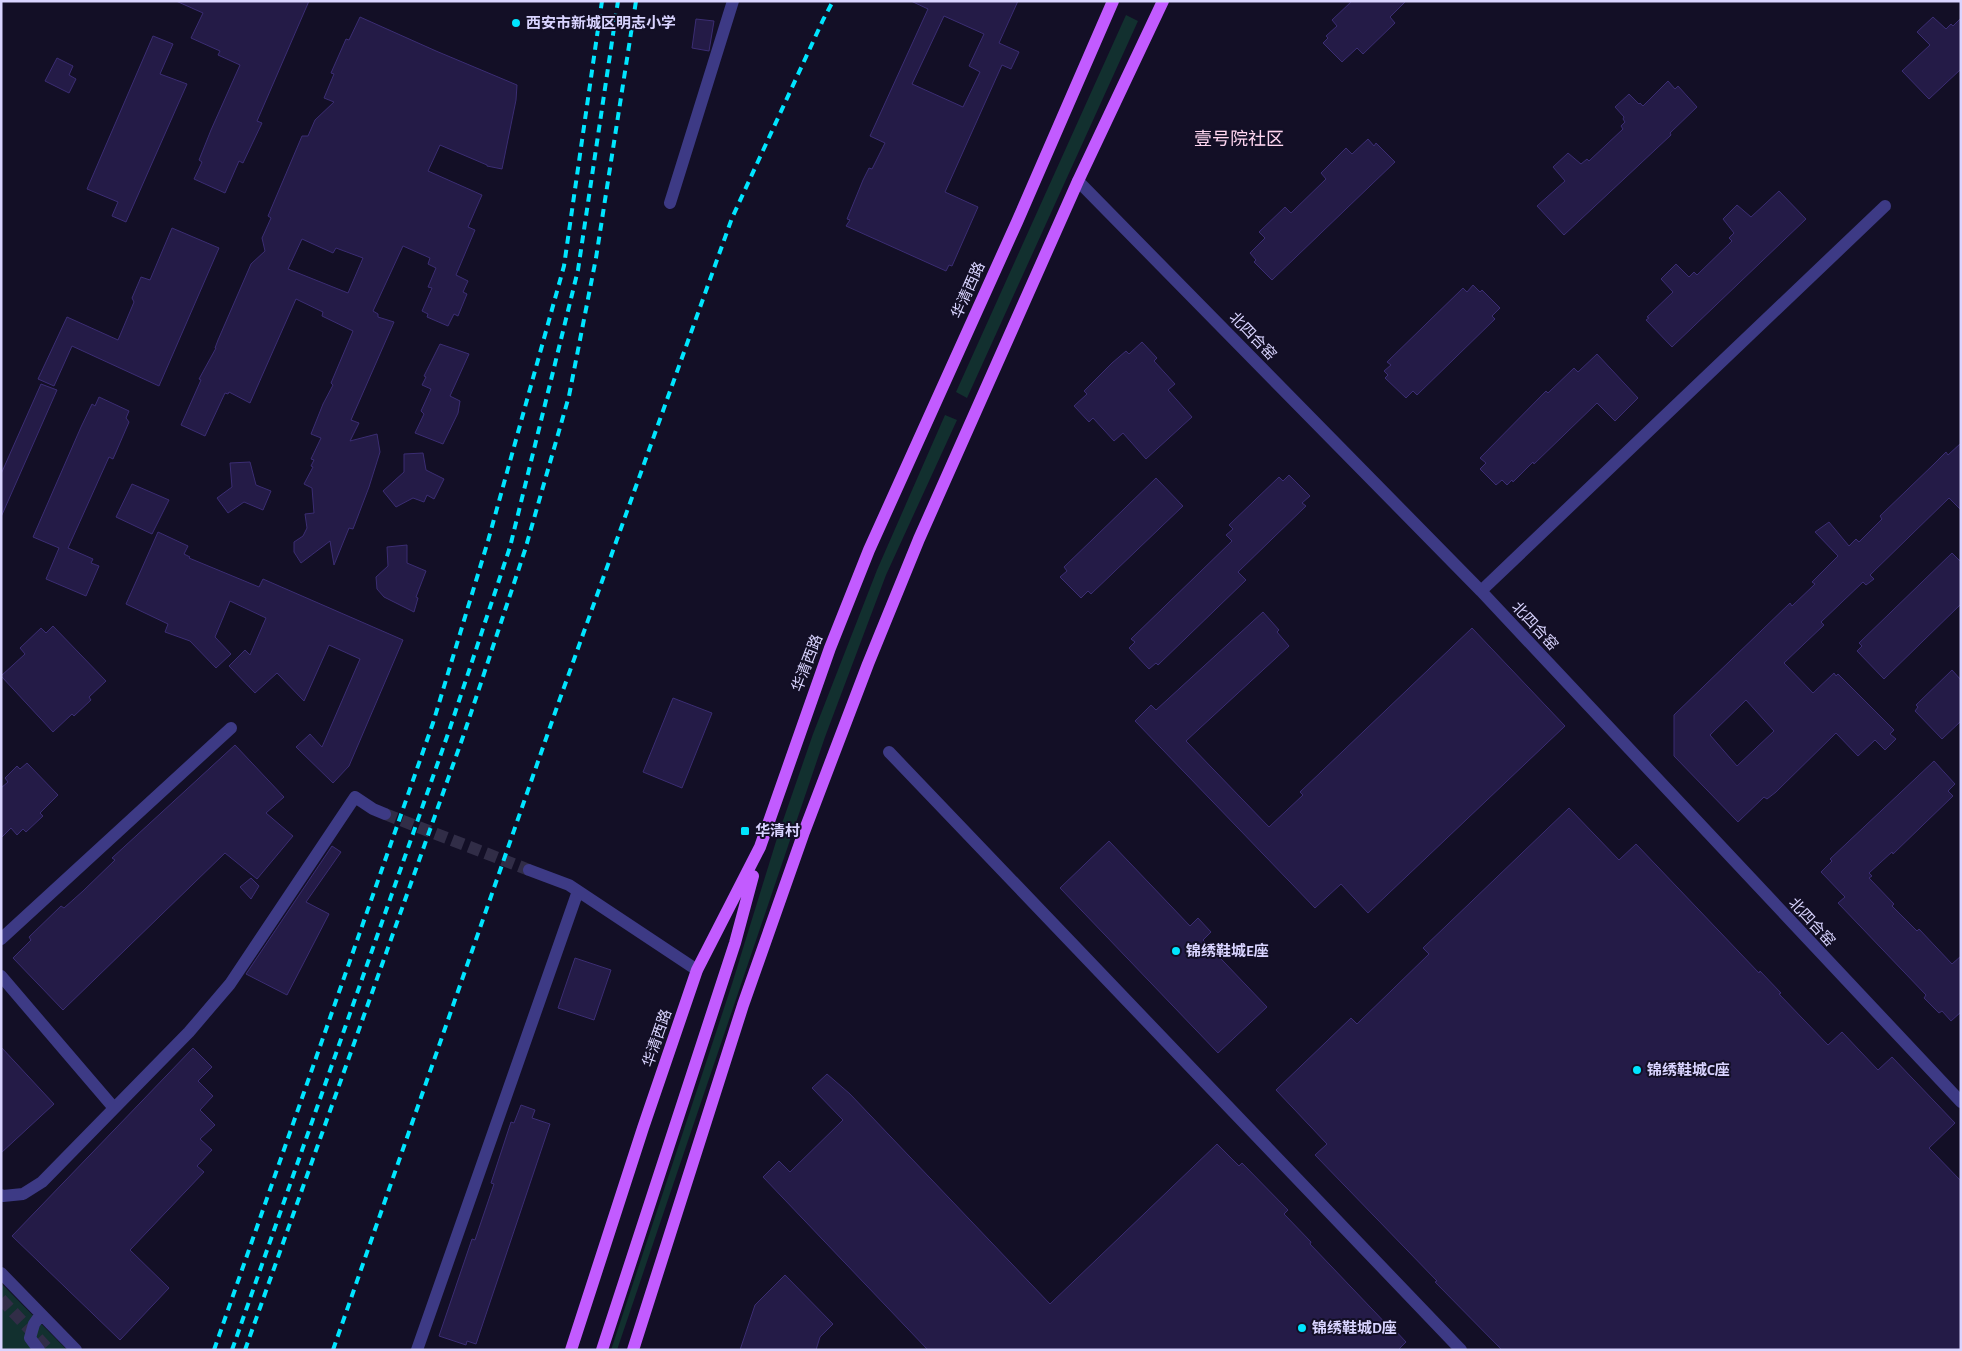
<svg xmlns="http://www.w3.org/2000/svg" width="1962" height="1351" font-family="'Alegreya Sans','Noto Sans SC',sans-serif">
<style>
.green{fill:#12302f}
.building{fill:#241b47;stroke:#3b2d73;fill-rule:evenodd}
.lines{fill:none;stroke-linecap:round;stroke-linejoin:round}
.minor-tunnel{stroke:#312d47;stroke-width:12;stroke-dasharray:12 6;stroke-linecap:butt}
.major-tunnel{stroke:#312d47;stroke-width:12;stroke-dasharray:12 6;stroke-linecap:butt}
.minor{stroke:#3d3a85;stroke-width:12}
.major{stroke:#c25bff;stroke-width:12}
.rail{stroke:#00e5ff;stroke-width:4;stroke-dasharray:8 6;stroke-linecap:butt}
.poi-dot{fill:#00e5ff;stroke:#130f26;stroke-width:2}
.labels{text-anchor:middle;stroke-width:4;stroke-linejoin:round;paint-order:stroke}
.poi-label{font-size:15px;font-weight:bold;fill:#d9d4ff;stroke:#130f26;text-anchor:start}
.street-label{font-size:15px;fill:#d9d4ff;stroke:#130f26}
.quarter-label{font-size:18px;fill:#ffd6f0;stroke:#130f26}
</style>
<rect width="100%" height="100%" fill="#130f26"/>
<path class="green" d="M 1126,15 L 1138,21 L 967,398 L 956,392 Z
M 945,415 L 957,420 L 886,575 L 825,737 L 617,1350 L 611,1350 L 732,984 L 778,835 L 813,734 L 877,570 Z
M 1,1283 L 67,1350 L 1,1350 Z"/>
<path class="building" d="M 176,1 L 309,1 L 257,121 L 262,123 L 243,163 L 239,161 L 225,193 L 194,179 L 202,162 L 199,160 L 211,130 L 240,65 L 218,55 L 220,51 L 191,38 L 203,13 Z
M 911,1 L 1018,1 L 999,43 L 1019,52 L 1011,69 L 1002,65 L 945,192 L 978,207 L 952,266 L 949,265 L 946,271 L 846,226 L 850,220 L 847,219 L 863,180 L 869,168 L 872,169 L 885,143 L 870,136 L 928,9 ZM 944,16 L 984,34 L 969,66 L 980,72 L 963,107 L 912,84 Z
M 1352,1 L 1406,1 L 1390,17 L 1395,23 L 1363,54 L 1357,48 L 1342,62 L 1323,43 L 1328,38 L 1326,36 L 1337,26 L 1332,20 Z
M 360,17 L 436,51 L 517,85 L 516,100 L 502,169 L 487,166 L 487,165 L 440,145 L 428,171 L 482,195 L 468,227 L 475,230 L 456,275 L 468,281 L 463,292 L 467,294 L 458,316 L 454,314 L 448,326 L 427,317 L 428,314 L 422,311 L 432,288 L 428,287 L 436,268 L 428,264 L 430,258 L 403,246 L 373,311 L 378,314 L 378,317 L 394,322 L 351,420 L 359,423 L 350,441 L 377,434 L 380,452 L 369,487 L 353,529 L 349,528 L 334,565 L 330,541 L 301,563 L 294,552 L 294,542 L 303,536 L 307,528 L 305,514 L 314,513 L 312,488 L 304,484 L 313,467 L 311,466 L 314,460 L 311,459 L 321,438 L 311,434 L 323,404 L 333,385 L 331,383 L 353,331 L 322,316 L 323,312 L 296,299 L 250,403 L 229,392 L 228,394 L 225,393 L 205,436 L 181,425 L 201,380 L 199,379 L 216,348 L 215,348 L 218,340 L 251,264 L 265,251 L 262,238 L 271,218 L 268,216 L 302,136 L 308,136 L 315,120 L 334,102 L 324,98 L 334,74 L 331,73 L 346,39 L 349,40 ZM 302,239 L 333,253 L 336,248 L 363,258 L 348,293 L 288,269 Z
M 1933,17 L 1946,29 L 1951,24 L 1953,26 L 1961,18 L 1961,69 L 1929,99 L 1902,71 L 1930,45 L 1917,32 Z
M 696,19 L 714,21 L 709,51 L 692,48 Z
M 153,36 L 173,44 L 160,74 L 187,84 L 126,222 L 112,216 L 118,202 L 87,189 Z
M 57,58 L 73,66 L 69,75 L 76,79 L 69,93 L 45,81 Z
M 1668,81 L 1675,89 L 1678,86 L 1697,107 L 1670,133 L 1671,135 L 1564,235 L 1537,206 L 1565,181 L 1553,167 L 1568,153 L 1581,164 L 1587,159 L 1589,161 L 1623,129 L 1621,126 L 1625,122 L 1623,119 L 1624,117 L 1615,107 L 1629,94 L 1639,104 L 1640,103 L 1643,106 Z
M 1368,139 L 1374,146 L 1376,143 L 1395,162 L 1272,280 L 1254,262 L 1256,260 L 1250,253 L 1265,238 L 1259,232 L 1285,207 L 1291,213 L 1326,179 L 1321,173 L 1346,148 L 1352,154 Z
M 1779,191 L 1806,219 L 1672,347 L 1646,320 L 1649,318 L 1647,317 L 1673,292 L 1661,279 L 1676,264 L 1689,277 L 1694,272 L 1697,275 L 1732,241 L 1729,238 L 1734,233 L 1723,219 L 1737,205 L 1751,217 Z
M 172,228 L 219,248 L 159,386 L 72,346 L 54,386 L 38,379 L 67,317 L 118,340 L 134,302 L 132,298 L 141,277 L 150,280 Z
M 1473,285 L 1480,292 L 1482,290 L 1500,308 L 1492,316 L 1495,319 L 1417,395 L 1413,391 L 1406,398 L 1385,378 L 1388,375 L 1384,371 L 1391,365 L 1387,362 L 1463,288 L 1467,292 Z
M 1142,342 L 1157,358 L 1154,361 L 1175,384 L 1168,390 L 1192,417 L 1146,459 L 1123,433 L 1114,441 L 1093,418 L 1089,422 L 1074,406 L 1087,394 L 1084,391 L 1112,363 L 1126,351 L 1129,354 Z
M 440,344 L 469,354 L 450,396 L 460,401 L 458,413 L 443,444 L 415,433 L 424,414 L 421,411 L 431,389 L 422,385 L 426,377 L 424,376 Z
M 1597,354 L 1638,398 L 1615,421 L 1597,403 L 1534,464 L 1533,462 L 1513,482 L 1512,480 L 1507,485 L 1502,480 L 1496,485 L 1480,469 L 1486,463 L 1480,458 L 1546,391 L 1548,393 L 1574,368 L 1578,372 Z
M 41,384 L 57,390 L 1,517 L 1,474 Z
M 99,397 L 129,411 L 126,418 L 129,422 L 113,459 L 109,457 L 68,548 L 93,559 L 91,563 L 99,566 L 86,596 L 46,579 L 59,548 L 33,537 L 81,427 L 92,404 L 95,406 Z
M 1961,443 L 1961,510 L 1949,498 L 1870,575 L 1874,579 L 1866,585 L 1863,582 L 1821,622 L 1824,625 L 1784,663 L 1813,693 L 1834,673 L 1836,676 L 1838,674 L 1894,730 L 1890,734 L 1896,739 L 1885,750 L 1875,740 L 1858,756 L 1836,733 L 1776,792 L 1767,799 L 1764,797 L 1738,822 L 1674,756 L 1674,715 L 1790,603 L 1792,606 L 1815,584 L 1812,582 L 1838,556 L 1815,532 L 1829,522 L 1849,546 L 1856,539 L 1859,542 L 1882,519 L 1880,516 L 1934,464 L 1946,452 L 1948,455 ZM 1746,700 L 1774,731 L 1737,766 L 1710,735 Z
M 423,453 L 426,470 L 444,479 L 434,499 L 427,495 L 424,502 L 413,498 L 396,507 L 383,491 L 404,472 L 404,454 Z
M 250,462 L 256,485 L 271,491 L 263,510 L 244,502 L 228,513 L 217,498 L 232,487 L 230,463 Z
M 1289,475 L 1310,496 L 1302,503 L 1306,506 L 1238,572 L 1246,580 L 1158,665 L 1156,663 L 1149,669 L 1129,648 L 1135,642 L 1131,639 L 1232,541 L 1226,535 L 1233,529 L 1229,525 L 1279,477 L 1283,481 Z
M 1156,478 L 1183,506 L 1091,594 L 1088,591 L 1081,598 L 1060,577 L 1067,571 L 1064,567 Z
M 132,484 L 169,500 L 152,534 L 116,517 Z
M 158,532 L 188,546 L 184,554 L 190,557 L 189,558 L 259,587 L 263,579 L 403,640 L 349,766 L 333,783 L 296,747 L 310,734 L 322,747 L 360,659 L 329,645 L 304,701 L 277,673 L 255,693 L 229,666 L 245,650 L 250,655 L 266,618 L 230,601 L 215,637 L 231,654 L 216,668 L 190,641 L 165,632 L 168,624 L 126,604 Z
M 407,545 L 407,563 L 426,571 L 416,597 L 418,598 L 414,612 L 384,597 L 377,589 L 376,577 L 388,566 L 387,547 Z
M 1952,553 L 1961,562 L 1961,604 L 1884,679 L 1857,651 L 1862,646 L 1859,643 Z
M 1263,612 L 1279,630 L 1277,632 L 1289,646 L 1186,741 L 1269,827 L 1303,795 L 1300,792 L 1472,628 L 1565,726 L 1368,913 L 1341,884 L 1315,908 L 1135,721 L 1151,705 L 1156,710 Z
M 53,626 L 106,681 L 89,697 L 91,700 L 74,716 L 72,714 L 53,732 L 1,676 L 25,654 L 20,648 L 41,628 L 46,633 Z
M 1952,670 L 1961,680 L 1961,721 L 1942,739 L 1915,711 L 1918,707 L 1916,705 Z
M 673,698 L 712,713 L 682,788 L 643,772 Z
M 235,745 L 284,797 L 266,813 L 293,836 L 257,879 L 225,853 L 63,1010 L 13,958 L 31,940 L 29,937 L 61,906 L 64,908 L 83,891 L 115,860 L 112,858 Z
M 1934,761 L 1955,784 L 1948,791 L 1953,796 L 1893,854 L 1892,852 L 1869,873 L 1872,876 L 1869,878 L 1894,904 L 1892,906 L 1917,931 L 1919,929 L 1952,964 L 1961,956 L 1961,1012 L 1951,1021 L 1942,1011 L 1939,1013 L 1924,998 L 1926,995 L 1838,903 L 1845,897 L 1821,872 L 1832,861 L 1830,859 Z
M 27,763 L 58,795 L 40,813 L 43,816 L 26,832 L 23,829 L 17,835 L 11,828 L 1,838 L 1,788 L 8,782 L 5,778 L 17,766 L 20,769 Z
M 1569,808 L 1619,860 L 1636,844 L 1759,973 L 1760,971 L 1781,993 L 1779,994 L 1828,1045 L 1842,1032 L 1878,1070 L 1892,1057 L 1955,1123 L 1929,1148 L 1961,1181 L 1961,1350 L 1502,1350 L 1435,1282 L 1437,1281 L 1315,1155 L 1327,1144 L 1276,1090 L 1351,1018 L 1357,1024 L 1429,954 L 1423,948 Z
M 1109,841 L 1190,926 L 1198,918 L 1211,932 L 1203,940 L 1267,1007 L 1218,1053 L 1060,888 Z
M 332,846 L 341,852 L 306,902 L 329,914 L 287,995 L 246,974 Z
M 251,878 L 259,886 L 251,899 L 240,887 Z
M 575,958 L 611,970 L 594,1020 L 558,1008 Z
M 1,1047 L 54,1104 L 1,1153 Z
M 193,1048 L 212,1067 L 198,1081 L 213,1096 L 200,1110 L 215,1125 L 200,1139 L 212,1150 L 197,1166 L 204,1172 L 130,1250 L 169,1288 L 120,1340 L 12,1236 Z
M 827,1074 L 850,1094 L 1050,1304 L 1217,1144 L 1239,1166 L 1242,1163 L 1288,1210 L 1284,1214 L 1311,1242 L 1310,1244 L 1392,1330 L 1393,1328 L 1406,1342 L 1398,1350 L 928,1350 L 763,1177 L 779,1161 L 790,1172 L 843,1120 L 812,1088 Z
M 521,1105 L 535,1110 L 532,1118 L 550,1124 L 476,1344 L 467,1341 L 466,1345 L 439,1336 L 472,1239 L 475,1240 L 494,1184 L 491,1183 L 511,1122 L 514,1123 Z
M 785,1275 L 833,1324 L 820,1337 L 816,1350 L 740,1350 L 755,1305 Z"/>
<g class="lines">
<path class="minor-tunnel" d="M 385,814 L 529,870"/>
<path class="major-tunnel" d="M 1,1299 L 49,1350"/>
<path class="minor" d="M 1078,181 L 1481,591 L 1961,1102
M 670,203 L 733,1
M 1481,591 L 1885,206
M 889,752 L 1461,1350
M 529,870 L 569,885 L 697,970
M 1,939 L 231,728
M 1,976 L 114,1108
M 1,1195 L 3,1196 L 23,1194 L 42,1182 L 189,1032 L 230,984 L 355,797 L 373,809 L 385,814
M 1,1273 L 76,1350
M 39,1350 L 30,1338 L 34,1324 L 41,1314
M 417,1350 L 578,891"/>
<path class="major" d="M 571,1350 L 643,1128 L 697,970 L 760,847 L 830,648 L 869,550 L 1017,222 L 1113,1
M 602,1350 L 735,943 L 753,876
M 633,1350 L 743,1005 L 804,832 L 868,664 L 919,539 L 1078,181 L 1163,1"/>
<path class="rail" d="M 214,1350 L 433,723 L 488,541 L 564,266 L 602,1
M 232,1350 L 449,731 L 510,547 L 578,270 L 618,1
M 245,1350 L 464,734 L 525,550 L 569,396 L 596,258 L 636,1
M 333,1350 L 557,707 L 732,218 L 823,20 L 833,1"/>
</g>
<g class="poi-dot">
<circle cx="516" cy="23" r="5"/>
<rect x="740" y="826" width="10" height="10" rx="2.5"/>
<circle cx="1176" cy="951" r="5"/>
<circle cx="1637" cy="1070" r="5"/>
<circle cx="1302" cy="1328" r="5"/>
</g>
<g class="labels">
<g class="poi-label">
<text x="526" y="28">西安市新城区明志小学</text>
<text x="755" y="836">华清村</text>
<text x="1186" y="956">锦绣鞋城E座</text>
<text x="1647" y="1075">锦绣鞋城C座</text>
<text x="1312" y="1333">锦绣鞋城D座</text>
</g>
<g class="street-label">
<text transform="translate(968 290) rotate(-66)" y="5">华清西路</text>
<text transform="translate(1253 336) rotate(46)" y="5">北四合窑</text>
<text transform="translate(1535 626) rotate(47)" y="5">北四合窑</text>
<text transform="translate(807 663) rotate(-69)" y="5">华清西路</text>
<text transform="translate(1812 922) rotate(47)" y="5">北四合窑</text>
<text transform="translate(657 1038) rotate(-71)" y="5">华清西路</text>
</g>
<g class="quarter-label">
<text x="1239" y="145">壹号院社区</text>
</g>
</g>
<rect width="1962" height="1351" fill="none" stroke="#d9d4ff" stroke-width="5"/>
</svg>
